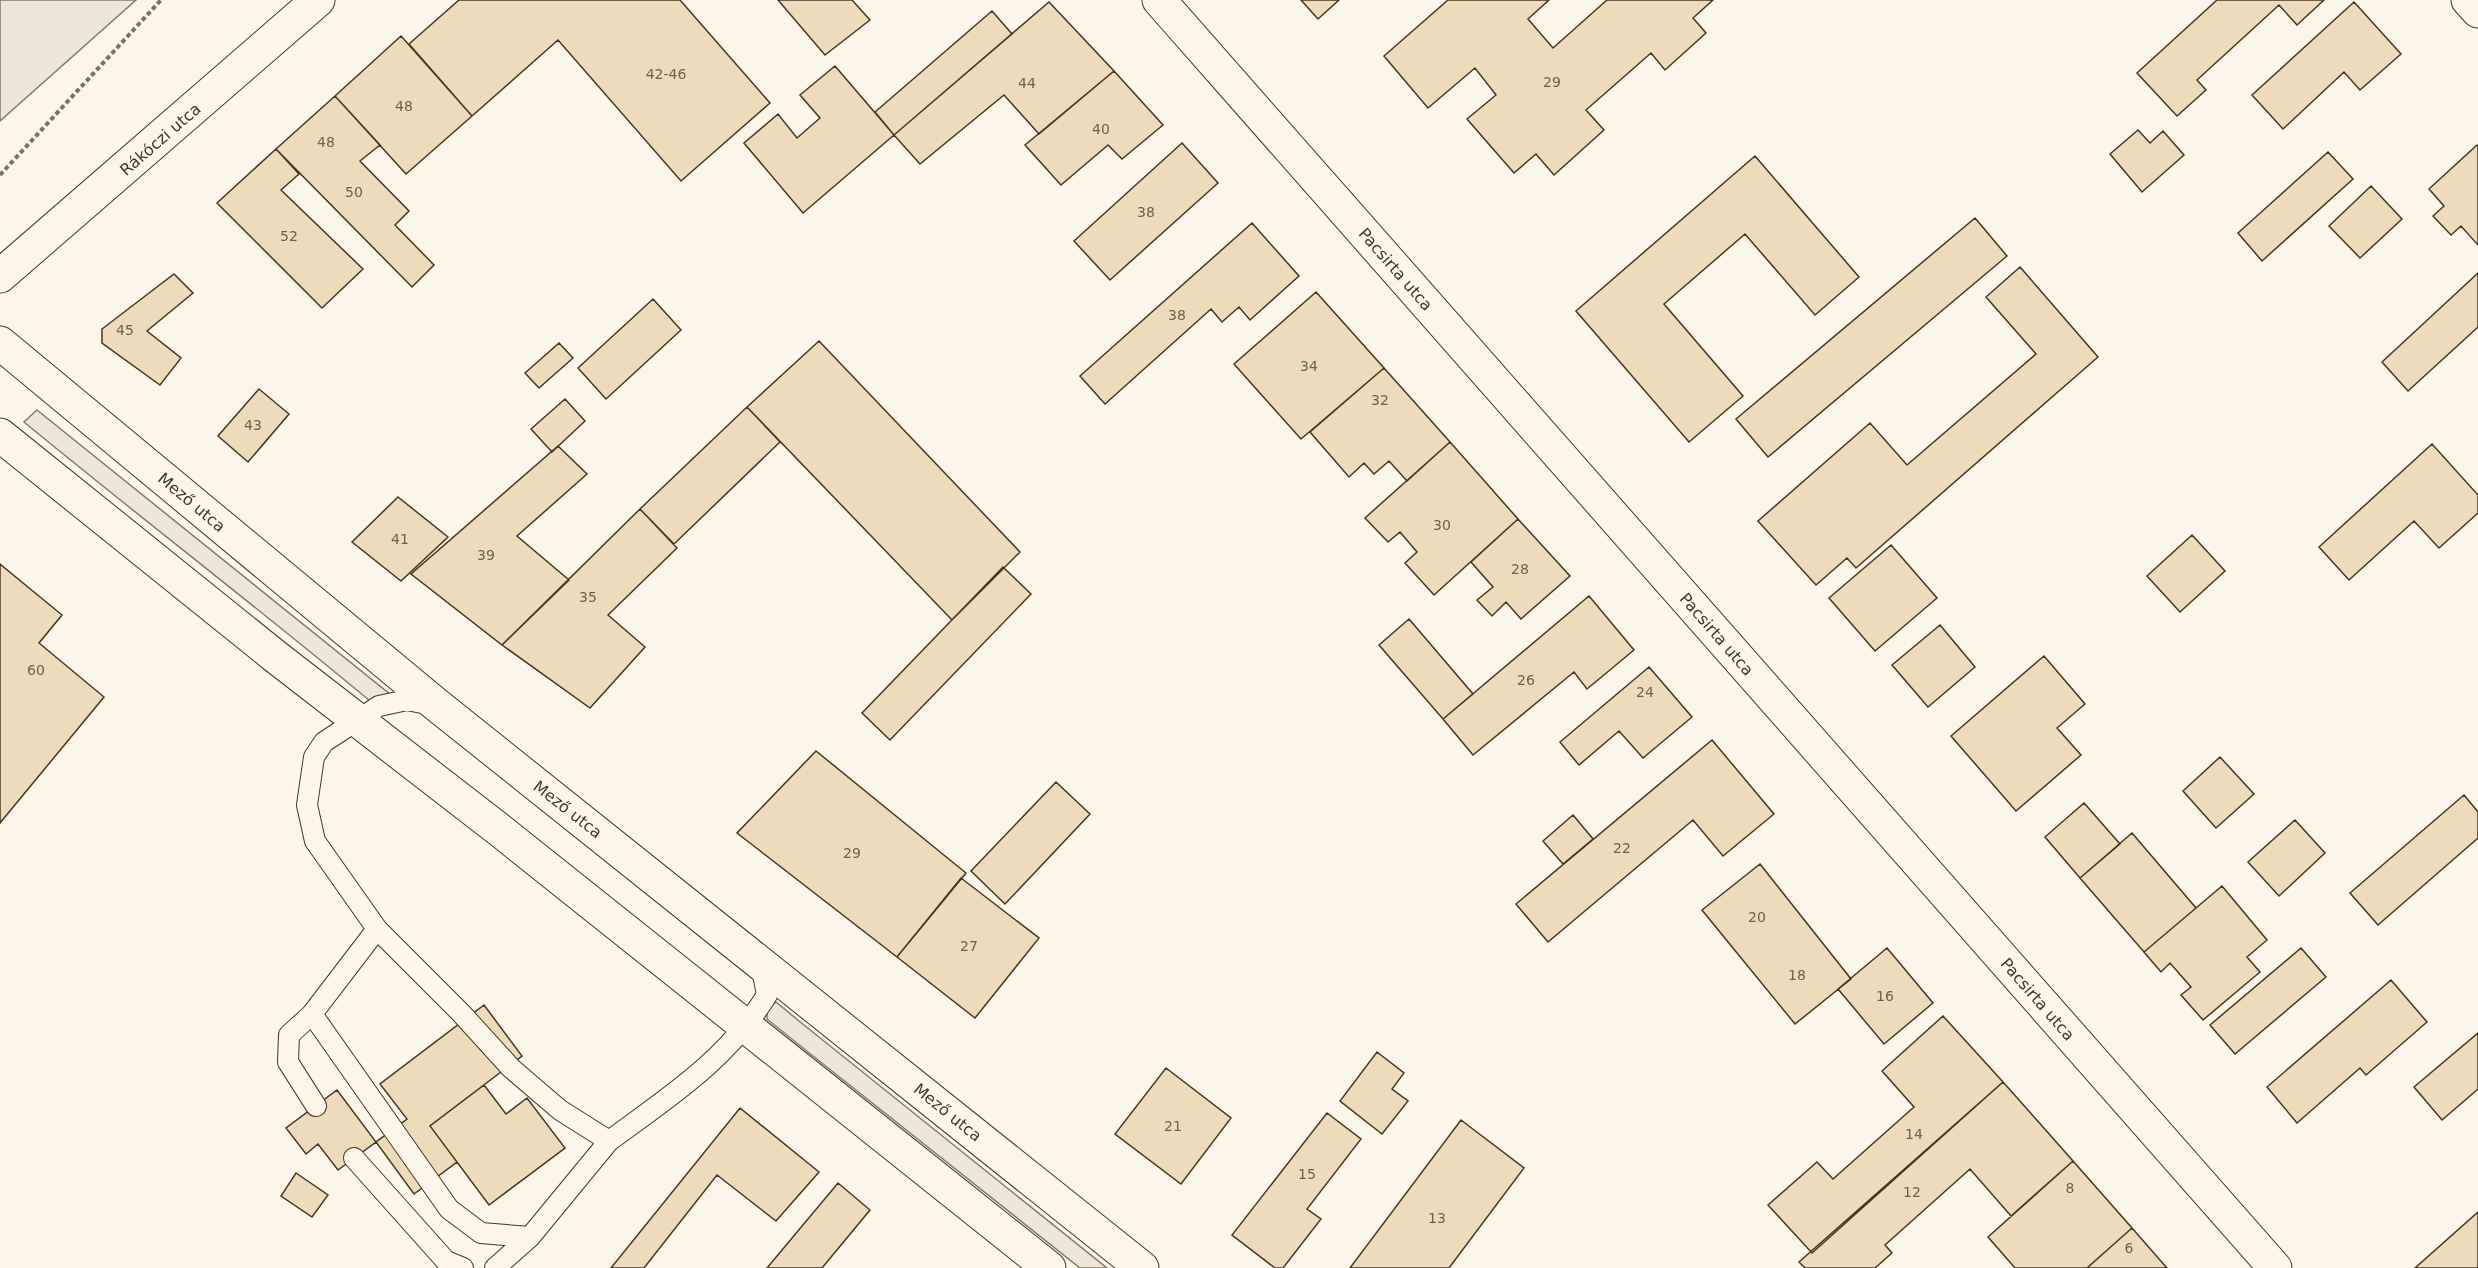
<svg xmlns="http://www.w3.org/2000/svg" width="2478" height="1268" font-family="'DejaVu Sans',sans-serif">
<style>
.green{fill:#ede6d9;stroke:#887966;stroke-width:1.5}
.building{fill:#ecdcbc;stroke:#4a3520;stroke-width:1.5}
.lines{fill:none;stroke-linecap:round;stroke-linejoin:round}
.lane-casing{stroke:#4a3520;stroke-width:22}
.street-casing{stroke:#4a3520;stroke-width:35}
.secondary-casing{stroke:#4a3520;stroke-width:35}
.primary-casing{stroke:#4a3520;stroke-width:35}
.path{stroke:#7f6f5c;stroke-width:4;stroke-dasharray:4.5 3;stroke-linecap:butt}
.lane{stroke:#fbf6e9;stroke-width:20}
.street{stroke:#fbf6e9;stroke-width:33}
.secondary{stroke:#fbf6e9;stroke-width:33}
.primary{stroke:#fbf6e9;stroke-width:33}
.labels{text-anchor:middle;stroke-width:4.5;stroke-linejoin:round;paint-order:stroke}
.number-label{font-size:14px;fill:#725f47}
.street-label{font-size:16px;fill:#4a3520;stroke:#fbf6e9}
</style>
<rect width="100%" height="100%" fill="#fbf6e9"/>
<path class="green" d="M 0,0 L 136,0 L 0,121 Z
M 37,410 L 391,695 L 370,701 C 256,606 138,516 24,422 Z
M 776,1002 L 799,1021 L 1107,1268 L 1080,1268 L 808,1052 L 767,1019 L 767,1010 Z"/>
<path class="building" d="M 459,0 L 680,0 L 770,103 L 681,181 L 558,40 L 472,116 L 409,44 Z
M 778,0 L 852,0 L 870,20 L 825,55 Z
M 1301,0 L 1339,0 L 1318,19 Z
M 1448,0 L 1549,0 L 1528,19 L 1553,48 L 1607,0 L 1713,0 L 1693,18 L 1706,33 L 1665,70 L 1651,53 L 1586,110 L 1604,130 L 1554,175 L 1536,154 L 1514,173 L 1467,119 L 1496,95 L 1475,68 L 1428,108 L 1384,56 Z
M 2217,0 L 2324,0 L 2297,25 L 2279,5 L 2197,80 L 2206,90 L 2177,116 L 2137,73 Z
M 1049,2 L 1114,71 L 1039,134 L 1004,95 L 920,164 L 894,135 Z
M 2354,2 L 2401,54 L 2360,90 L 2344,72 L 2283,129 L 2252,95 Z
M 992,11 L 1012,34 L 894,135 L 875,112 Z
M 401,36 L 472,116 L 406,174 L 335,96 Z
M 835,66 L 894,135 L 803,213 L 744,143 L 778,114 L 797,138 L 820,118 L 800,95 Z
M 1114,71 L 1163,125 L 1122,159 L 1108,145 L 1061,185 L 1025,145 Z
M 335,96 L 380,145 L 360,161 L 409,211 L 395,225 L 434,265 L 412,287 L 276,149 Z
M 2138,130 L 2150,143 L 2163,131 L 2184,155 L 2142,192 L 2110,154 Z
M 1182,143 L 1218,183 L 1110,280 L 1074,241 Z
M 2477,145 L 2478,146 L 2478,245 L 2461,226 L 2451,235 L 2433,216 L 2444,206 L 2429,189 Z
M 276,149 L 299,174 L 281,190 L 363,269 L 322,308 L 217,203 Z
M 2328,152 L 2353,179 L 2262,261 L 2238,233 Z
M 1755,156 L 1859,277 L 1815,315 L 1745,234 L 1664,304 L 1743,396 L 1689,442 L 1576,311 Z
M 2371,186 L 2402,219 L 2360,258 L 2329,226 Z
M 1975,218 L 2007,256 L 1768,457 L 1736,419 Z
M 1252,223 L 1299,276 L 1250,320 L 1239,307 L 1222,322 L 1211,309 L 1105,404 L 1080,376 Z
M 2020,267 L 2098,357 L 1856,568 L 1847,558 L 1816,585 L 1758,521 L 1870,423 L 1907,465 L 2036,354 L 1986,297 Z
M 2478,273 L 2478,327 L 2408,391 L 2382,362 Z
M 174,274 L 193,293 L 147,331 L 181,358 L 160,385 L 102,343 L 102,329 Z
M 1316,292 L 1384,368 L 1301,439 L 1234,364 Z
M 653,299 L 681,330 L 606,399 L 578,368 Z
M 819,341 L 1020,552 L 952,620 L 747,407 Z
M 559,343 L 573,358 L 539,388 L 525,373 Z
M 1384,368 L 1450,442 L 1407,481 L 1389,461 L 1374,474 L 1364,463 L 1349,477 L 1310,432 Z
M 259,389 L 289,414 L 248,462 L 218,436 Z
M 565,399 L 585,421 L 552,452 L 531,429 Z
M 747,407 L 780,442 L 674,544 L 640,509 Z
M 1450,442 L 1518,519 L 1434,595 L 1405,563 L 1417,552 L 1400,532 L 1388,542 L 1365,518 Z
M 2432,444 L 2478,495 L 2478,513 L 2439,548 L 2414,521 L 2349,580 L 2319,547 Z
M 558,446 L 587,474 L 517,536 L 569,580 L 502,645 L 411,574 Z
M 398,497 L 448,537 L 401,581 L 352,542 Z
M 640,509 L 677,548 L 608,615 L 645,647 L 590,708 L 502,645 Z
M 1518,519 L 1570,576 L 1521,619 L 1506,602 L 1492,616 L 1477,600 L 1493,587 L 1471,562 Z
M 2192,535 L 2225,571 L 2180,612 L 2147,576 Z
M 1891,545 L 1937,598 L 1875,651 L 1829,598 Z
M 0,564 L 62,615 L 39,643 L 104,697 L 0,823 Z
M 1003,567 L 1031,594 L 890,740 L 862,713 Z
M 1589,596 L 1634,650 L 1587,689 L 1574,672 L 1473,755 L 1443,719 Z
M 1409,619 L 1473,694 L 1443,719 L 1379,645 Z
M 1940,625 L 1975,667 L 1928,707 L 1892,665 Z
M 2044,656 L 2085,704 L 2057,728 L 2081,755 L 2016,811 L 1951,736 Z
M 1649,667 L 1692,717 L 1643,758 L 1619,731 L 1579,765 L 1560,742 Z
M 1712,740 L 1774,814 L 1723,856 L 1693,820 L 1548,942 L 1516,904 Z
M 816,751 L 966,873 L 897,957 L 737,833 Z
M 2220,757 L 2254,794 L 2216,828 L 2183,791 Z
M 1056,782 L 1090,814 L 1005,904 L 971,871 Z
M 2464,795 L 2478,812 L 2478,838 L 2378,925 L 2350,893 Z
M 2084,803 L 2120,844 L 2080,878 L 2045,837 Z
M 1573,815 L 1593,839 L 1563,864 L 1543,841 Z
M 2295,820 L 2325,853 L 2279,896 L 2248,862 Z
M 2132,833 L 2196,908 L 2144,952 L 2080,878 Z
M 1760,864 L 1851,979 L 1795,1024 L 1702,910 Z
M 961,878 L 1039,938 L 975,1018 L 897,957 Z
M 2222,886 L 2267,940 L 2247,957 L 2260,972 L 2203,1020 L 2181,995 L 2191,987 L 2170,963 L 2161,972 L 2144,952 Z
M 1887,948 L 1933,1003 L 1884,1044 L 1838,989 Z
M 2301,948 L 2326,977 L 2235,1054 L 2210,1025 Z
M 2391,980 L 2427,1022 L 2366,1075 L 2360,1068 L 2297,1123 L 2267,1087 Z
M 484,1005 L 522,1056 L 430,1126 L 457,1162 L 414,1194 L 376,1142 L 407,1119 L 380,1084 Z
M 1943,1016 L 2003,1082 L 1812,1253 L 1768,1205 L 1817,1162 L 1833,1179 L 1914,1107 L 1882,1071 Z
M 2478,1033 L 2478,1089 L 2442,1120 L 2414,1087 Z
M 1377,1052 L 1404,1073 L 1392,1089 L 1408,1101 L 1382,1134 L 1340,1101 Z
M 1166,1068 L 1231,1118 L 1181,1184 L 1115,1134 Z
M 2003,1082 L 2073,1161 L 2011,1216 L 1970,1169 L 1885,1245 L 1892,1253 L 1875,1268 L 1805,1268 L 1799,1262 Z
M 484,1085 L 506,1114 L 527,1098 L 565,1148 L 489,1205 L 430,1126 Z
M 337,1090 L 376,1142 L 338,1170 L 318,1144 L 306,1154 L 286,1128 Z
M 740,1108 L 819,1172 L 776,1221 L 717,1175 L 644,1268 L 611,1268 Z
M 1327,1113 L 1361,1139 L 1307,1209 L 1321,1219 L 1283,1268 L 1275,1268 L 1232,1235 Z
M 1461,1120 L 1524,1168 L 1449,1268 L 1350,1268 Z
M 2073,1161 L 2132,1228 L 2087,1268 L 2015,1268 L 1988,1237 Z
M 296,1173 L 328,1195 L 312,1217 L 281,1196 Z
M 838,1183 L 870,1210 L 822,1268 L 767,1268 Z
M 2478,1212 L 2478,1268 L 2415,1268 Z
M 2132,1228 L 2167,1268 L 2087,1268 Z"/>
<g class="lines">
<g class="lane-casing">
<path id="lane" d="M 432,705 L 407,700 L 379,706 L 324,742 L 314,757 L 307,805 L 315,841 L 377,929 L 461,1013 L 511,1068 L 560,1110 L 609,1141 C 670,1096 726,1061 767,995 L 761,964
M 377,929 L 312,1014 L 449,1209 L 481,1233 L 530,1237
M 312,1014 L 289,1035 L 288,1062 L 316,1106
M 354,1158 L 446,1261 L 463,1268
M 495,1268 L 530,1237 L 609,1141"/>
</g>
<g class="street-casing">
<path id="street" d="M 1159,0 L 2275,1268
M 2468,0 L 2478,11"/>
</g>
<g class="secondary-casing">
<path id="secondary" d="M 0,276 L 318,0"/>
</g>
<g class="primary-casing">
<path id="primary" d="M 0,343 L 438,706 L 1142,1268
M 0,435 L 276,657 L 502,832 L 1049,1268"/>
</g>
<path class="path" d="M 0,175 L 161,0"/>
<use href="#lane" class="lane"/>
<use href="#street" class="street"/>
<use href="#secondary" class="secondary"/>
<use href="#primary" class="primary"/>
</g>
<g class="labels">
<g class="number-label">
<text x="666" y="79">42-46</text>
<text x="1552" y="87">29</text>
<text x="1027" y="88">44</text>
<text x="404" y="111">48</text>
<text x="1101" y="134">40</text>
<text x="326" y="147">48</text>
<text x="354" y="197">50</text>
<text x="1146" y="217">38</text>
<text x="289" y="241">52</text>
<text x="1177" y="320">38</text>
<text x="125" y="335">45</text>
<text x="1309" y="371">34</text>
<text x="1380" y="405">32</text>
<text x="253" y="430">43</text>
<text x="1442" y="530">30</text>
<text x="400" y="544">41</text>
<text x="486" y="560">39</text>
<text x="1520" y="574">28</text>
<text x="588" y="602">35</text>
<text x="36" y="675">60</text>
<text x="1526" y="685">26</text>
<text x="1645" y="697">24</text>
<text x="1622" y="853">22</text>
<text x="852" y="858">29</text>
<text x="1757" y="922">20</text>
<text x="969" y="951">27</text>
<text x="1797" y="980">18</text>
<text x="1885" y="1001">16</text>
<text x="1173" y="1131">21</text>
<text x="1914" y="1139">14</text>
<text x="1307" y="1179">15</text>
<text x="2070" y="1193">8</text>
<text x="1912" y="1197">12</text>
<text x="1437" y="1223">13</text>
<text x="2129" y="1253">6</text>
</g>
<g class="street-label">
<text transform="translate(160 139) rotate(-41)" y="6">Rákóczi utca</text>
<text transform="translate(1396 269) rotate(49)" y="6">Pacsirta utca</text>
<text transform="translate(192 502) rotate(40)" y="6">Mező utca</text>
<text transform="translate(1717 634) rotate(49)" y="6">Pacsirta utca</text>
<text transform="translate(568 809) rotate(38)" y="6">Mező utca</text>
<text transform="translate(2038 999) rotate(49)" y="6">Pacsirta utca</text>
<text transform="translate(948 1112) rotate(39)" y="6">Mező utca</text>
</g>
</g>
</svg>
